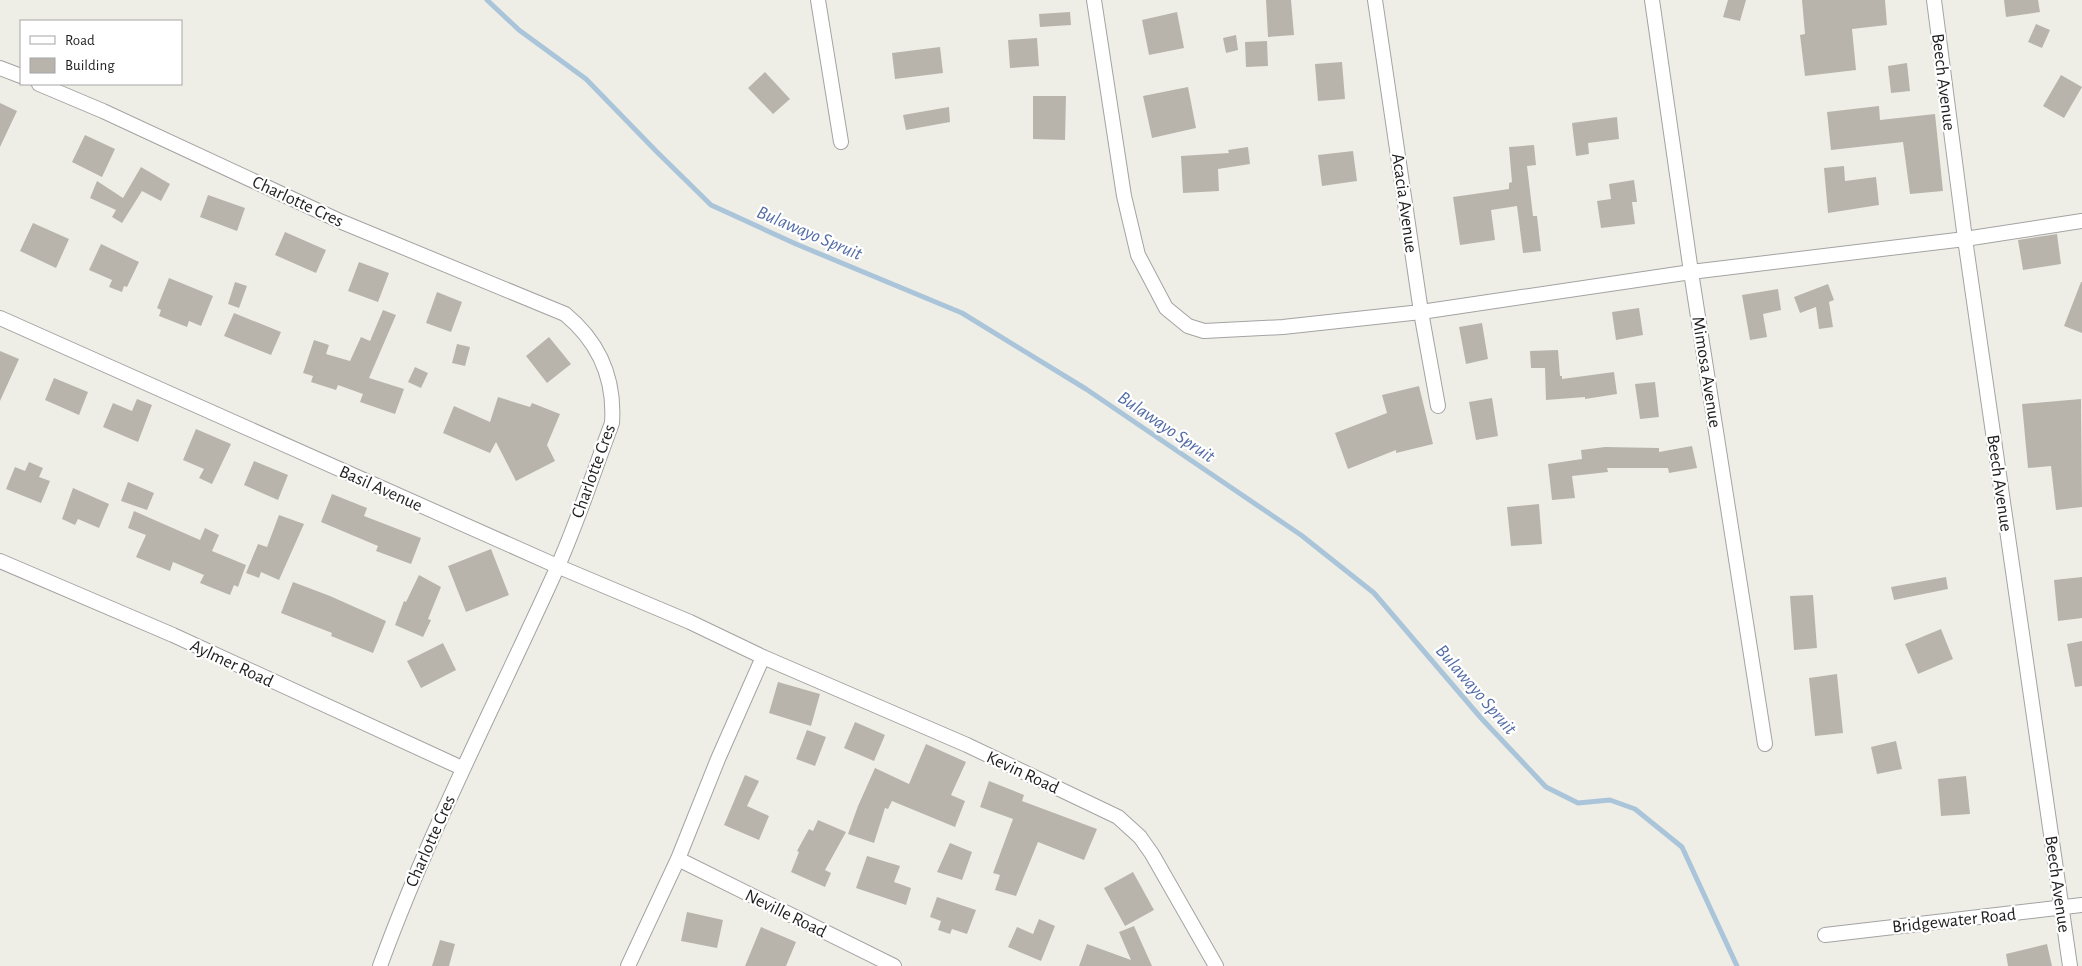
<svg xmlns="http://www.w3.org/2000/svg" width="2082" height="966" font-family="'Alegreya Sans',sans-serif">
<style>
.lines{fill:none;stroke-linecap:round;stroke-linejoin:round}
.stream{stroke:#aac5d9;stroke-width:5}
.building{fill:#b8b4ac}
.street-casing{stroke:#a3a3a3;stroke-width:16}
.street{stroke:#fff;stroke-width:14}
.labels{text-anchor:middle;stroke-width:4.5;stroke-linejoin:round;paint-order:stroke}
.street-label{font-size:18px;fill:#1f1f1f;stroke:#fff}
.water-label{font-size:19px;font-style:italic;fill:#536ca7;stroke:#fff}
</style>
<rect width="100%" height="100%" fill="#efeee6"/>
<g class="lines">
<path class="stream" d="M 487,0 L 519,30 L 586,79 L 656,151 L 711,205 L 796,244 L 962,313 L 1086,389 L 1301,535 L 1374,593 L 1481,718 L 1546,787 L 1578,803 L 1610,800 L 1635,809 L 1682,847 L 1737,966"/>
</g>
<path class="building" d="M 1266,0 L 1291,0 L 1294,35 L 1268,37 Z
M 1728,0 L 1746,0 L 1740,21 L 1723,17 Z
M 1802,0 L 1885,0 L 1887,25 L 1852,29 L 1856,70 L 1805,76 L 1800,35 L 1805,34 Z
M 2004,0 L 2038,0 L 2040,12 L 2006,17 Z
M 1070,12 L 1071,25 L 1040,27 L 1039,14 Z
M 1177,12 L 1184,48 L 1149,55 L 1142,20 Z
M 2036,24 L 2050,30 L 2042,48 L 2028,42 Z
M 1236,35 L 1238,50 L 1226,53 L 1223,38 Z
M 1037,38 L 1039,66 L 1010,68 L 1008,40 Z
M 1267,41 L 1268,66 L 1246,67 L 1245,42 Z
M 940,47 L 943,73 L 895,79 L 892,53 Z
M 1342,62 L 1345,99 L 1318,101 L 1315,64 Z
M 1907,63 L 1910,91 L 1891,93 L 1888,66 Z
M 765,72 L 790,99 L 773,114 L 748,88 Z
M 2061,75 L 2082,87 L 2064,118 L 2043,106 Z
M 1188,87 L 1196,128 L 1152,138 L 1143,96 Z
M 1033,96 L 1066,96 L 1065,140 L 1033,139 Z
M 0,103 L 17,111 L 0,147 Z
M 1879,106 L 1880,120 L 1935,114 L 1943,191 L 1910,194 L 1903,142 L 1831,150 L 1827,112 Z
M 949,107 L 950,122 L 906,130 L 903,115 Z
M 1617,117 L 1619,139 L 1588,143 L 1589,154 L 1576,156 L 1572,123 Z
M 85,135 L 115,149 L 102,177 L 72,162 Z
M 1534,145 L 1536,165 L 1527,166 L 1533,216 L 1537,216 L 1541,251 L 1523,253 L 1517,206 L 1491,210 L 1495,240 L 1460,245 L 1453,197 L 1509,189 L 1509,183 L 1512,182 L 1509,147 Z
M 1248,147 L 1250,164 L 1218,169 L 1219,191 L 1183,193 L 1181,156 L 1229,153 L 1228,150 Z
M 1353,151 L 1357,181 L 1322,186 L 1318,155 Z
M 1844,166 L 1845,181 L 1876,177 L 1879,205 L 1828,213 L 1824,168 Z
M 141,167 L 170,184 L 161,201 L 142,191 L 122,223 L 112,217 L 116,210 L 90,198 L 97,181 L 123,198 Z
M 1634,180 L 1637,202 L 1632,202 L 1635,224 L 1601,228 L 1597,201 L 1611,199 L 1609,184 Z
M 208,195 L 245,208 L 237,231 L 200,217 Z
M 33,223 L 69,239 L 56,268 L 20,251 Z
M 285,232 L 326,250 L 316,273 L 275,255 Z
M 2057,234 L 2061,264 L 2023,270 L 2018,240 Z
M 101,244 L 139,262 L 127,287 L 124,286 L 122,292 L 109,287 L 112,280 L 89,270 Z
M 359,262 L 389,273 L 378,302 L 348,291 Z
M 169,278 L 213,296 L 201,326 L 189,321 L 187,327 L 159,316 L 161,310 L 157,308 Z
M 235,282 L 247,286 L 239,308 L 228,304 Z
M 2081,282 L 2082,282 L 2082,333 L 2064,326 Z
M 1828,284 L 1834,300 L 1829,302 L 1833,327 L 1819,329 L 1816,307 L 1800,313 L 1794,297 Z
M 1778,289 L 1781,310 L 1763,314 L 1767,337 L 1750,340 L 1742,295 Z
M 437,292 L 462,302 L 451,332 L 426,323 Z
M 1639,308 L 1643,335 L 1616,340 L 1612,312 Z
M 383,310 L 396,315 L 369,378 L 404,389 L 395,414 L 360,402 L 363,394 L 338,385 L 336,390 L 311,382 L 313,376 L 303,373 L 314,340 L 329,345 L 326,354 L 350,361 L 361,337 L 370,341 Z
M 234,313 L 281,332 L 271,355 L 224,336 Z
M 1482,323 L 1488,359 L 1466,364 L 1459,327 Z
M 549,337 L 571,364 L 547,383 L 526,356 Z
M 457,344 L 470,347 L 465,366 L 452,363 Z
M 1558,350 L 1560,376 L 1562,376 L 1562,379 L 1614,372 L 1617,394 L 1585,399 L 1585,397 L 1546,400 L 1545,368 L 1531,368 L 1530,351 Z
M 0,351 L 19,359 L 0,401 Z
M 415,367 L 428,373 L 421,388 L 408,382 Z
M 54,378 L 88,392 L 79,415 L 45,400 Z
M 1655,382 L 1659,417 L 1640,419 L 1635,384 Z
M 1419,386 L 1433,444 L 1396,453 L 1396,450 L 1348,469 L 1335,433 L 1387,413 L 1382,395 Z
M 498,397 L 530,407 L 532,403 L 560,414 L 547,445 L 555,461 L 516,481 L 496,442 L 490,453 L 443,433 L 454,406 L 490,422 Z
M 1492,398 L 1498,436 L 1476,440 L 1469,402 Z
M 137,399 L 152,405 L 138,442 L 103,427 L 113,403 L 132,411 Z
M 2081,399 L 2082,507 L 2056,510 L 2051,466 L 2028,468 L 2022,404 Z
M 196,429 L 231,444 L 212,484 L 199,478 L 204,469 L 183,460 Z
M 1692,446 L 1697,468 L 1669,473 L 1668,468 L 1607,468 L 1608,472 L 1572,476 L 1575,498 L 1552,500 L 1548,464 L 1582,459 L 1581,450 L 1605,447 L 1659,448 L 1659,452 Z
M 254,461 L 288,475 L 278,500 L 244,485 Z
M 29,462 L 43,468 L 39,477 L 50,481 L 41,503 L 6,489 L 15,467 L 25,471 Z
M 128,482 L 154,493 L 147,510 L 121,501 Z
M 73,488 L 109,504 L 99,528 L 78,519 L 75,525 L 62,519 Z
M 332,494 L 367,508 L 364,516 L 421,538 L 411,564 L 376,551 L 378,546 L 321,522 Z
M 1539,504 L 1542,544 L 1511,546 L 1507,507 Z
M 134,511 L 200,540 L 205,528 L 219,535 L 212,551 L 246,565 L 238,587 L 234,585 L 230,595 L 200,583 L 204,575 L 173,562 L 170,571 L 136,557 L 146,535 L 128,528 Z
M 279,515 L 304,524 L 279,580 L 261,572 L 259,578 L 246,573 L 258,544 L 267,547 Z
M 491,549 L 509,595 L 466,612 L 448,566 Z
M 419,575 L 441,587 L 428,619 L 431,620 L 423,637 L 395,625 L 404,601 L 406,602 Z
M 1946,577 L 1948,589 L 1894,600 L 1891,587 Z
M 2082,577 L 2082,618 L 2058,621 L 2054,580 Z
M 293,582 L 330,596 L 386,621 L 373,653 L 331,636 L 332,633 L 281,613 Z
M 1813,595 L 1817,648 L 1794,650 L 1790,596 Z
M 1941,629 L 1953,659 L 1918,674 L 1905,644 Z
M 2082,641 L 2082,686 L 2075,687 L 2067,644 Z
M 443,643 L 456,670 L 421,688 L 407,661 Z
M 1837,674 L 1843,733 L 1815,736 L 1809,678 Z
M 778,682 L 820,694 L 811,726 L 769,713 Z
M 855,722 L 885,735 L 874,761 L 844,748 Z
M 807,730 L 826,737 L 815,766 L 796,759 Z
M 1896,741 L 1902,769 L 1877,774 L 1871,747 Z
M 926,744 L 966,762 L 951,795 L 965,801 L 955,827 L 892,801 L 888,809 L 885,808 L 874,843 L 848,834 L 858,806 L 875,768 L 909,784 Z
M 745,775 L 759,781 L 747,806 L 769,816 L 759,840 L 724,825 Z
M 1966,776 L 1970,814 L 1941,816 L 1938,779 Z
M 989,781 L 1024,795 L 1022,801 L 1097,829 L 1084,860 L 1038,842 L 1016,896 L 995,890 L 1000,875 L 993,873 L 1013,819 L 980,807 Z
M 818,820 L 846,832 L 825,870 L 831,873 L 825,887 L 791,872 L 799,852 L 797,851 L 809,829 L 813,831 Z
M 950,843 L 972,852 L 962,880 L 937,872 Z
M 867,856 L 900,866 L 894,882 L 911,888 L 906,905 L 856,888 Z
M 1133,872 L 1154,910 L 1125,926 L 1104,888 Z
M 937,897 L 976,910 L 967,934 L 952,929 L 950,934 L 938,930 L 941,921 L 930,917 Z
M 687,912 L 723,920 L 717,948 L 681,941 Z
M 1039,919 L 1055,926 L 1041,961 L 1008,947 L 1017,927 L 1033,934 Z
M 1134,926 L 1152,966 L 1079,966 L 1087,944 L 1131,960 L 1119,932 Z
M 761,927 L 796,942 L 786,966 L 745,966 Z
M 440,940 L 455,944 L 449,966 L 432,966 Z
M 2047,944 L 2052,966 L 2008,966 L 2006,954 Z"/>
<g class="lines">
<g class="street-casing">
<path id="street" d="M 818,0 L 841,142
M 1094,0 L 1124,196 L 1138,255 L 1166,308 L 1188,326 L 1204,331 L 1283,327 L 1421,312 L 1691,272 L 1965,239 L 2082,221
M 1375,0 L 1421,312 L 1438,406
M 1652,0 L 1691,272 L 1765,744
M 1934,0 L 1965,239 L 2070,966
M 0,68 L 21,76
M 39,84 L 103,111 L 342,222 L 565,314 C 599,342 615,379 612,423 C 594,471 578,521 557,568 C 497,701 430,829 380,966
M 0,318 L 557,566 L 690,622 L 763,657 L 967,745 L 1118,817 L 1140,837 L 1152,854 L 1216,966
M 0,561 L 173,635 L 462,768
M 678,859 L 894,966
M 1825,935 L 2082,905
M 628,966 L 678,859 L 718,759 L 763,657"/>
</g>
<use href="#street" class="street"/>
</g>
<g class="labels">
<g class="street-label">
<text transform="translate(1944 82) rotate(83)" y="6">Beech Avenue</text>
<text transform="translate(298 201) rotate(25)" y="6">Charlotte Cres</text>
<text transform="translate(1405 203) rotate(82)" y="6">Acacia Avenue</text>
<text transform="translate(1707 372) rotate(81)" y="6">Mimosa Avenue</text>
<text transform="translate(593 471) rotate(-70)" y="6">Charlotte Cres</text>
<text transform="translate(2000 483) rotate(82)" y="6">Beech Avenue</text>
<text transform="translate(381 488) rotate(24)" y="6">Basil Avenue</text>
<text transform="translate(232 663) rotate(25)" y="6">Aylmer Road</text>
<text transform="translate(1023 772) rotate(25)" y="6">Kevin Road</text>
<text transform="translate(430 841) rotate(-66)" y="6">Charlotte Cres</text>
<text transform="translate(2058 884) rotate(82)" y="6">Beech Avenue</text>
<text transform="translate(786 913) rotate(26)" y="6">Neville Road</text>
<text transform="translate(1954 920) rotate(-6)" y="6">Bridgewater Road</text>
</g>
<g class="water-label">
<text transform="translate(810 232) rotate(23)" y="7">Bulawayo Spruit</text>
<text transform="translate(1167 426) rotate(34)" y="7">Bulawayo Spruit</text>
<text transform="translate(1477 689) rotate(49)" y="7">Bulawayo Spruit</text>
</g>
</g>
<rect x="20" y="20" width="162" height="65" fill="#ffffff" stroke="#a5a5a5"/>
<rect x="30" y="36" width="25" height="8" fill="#ffffff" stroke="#a5a5a5"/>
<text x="65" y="45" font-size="15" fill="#1f1f1f">Road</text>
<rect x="30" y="58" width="25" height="15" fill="#b8b4ac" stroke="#a5a5a5"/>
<text x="65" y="70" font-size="15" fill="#1f1f1f">Building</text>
</svg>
